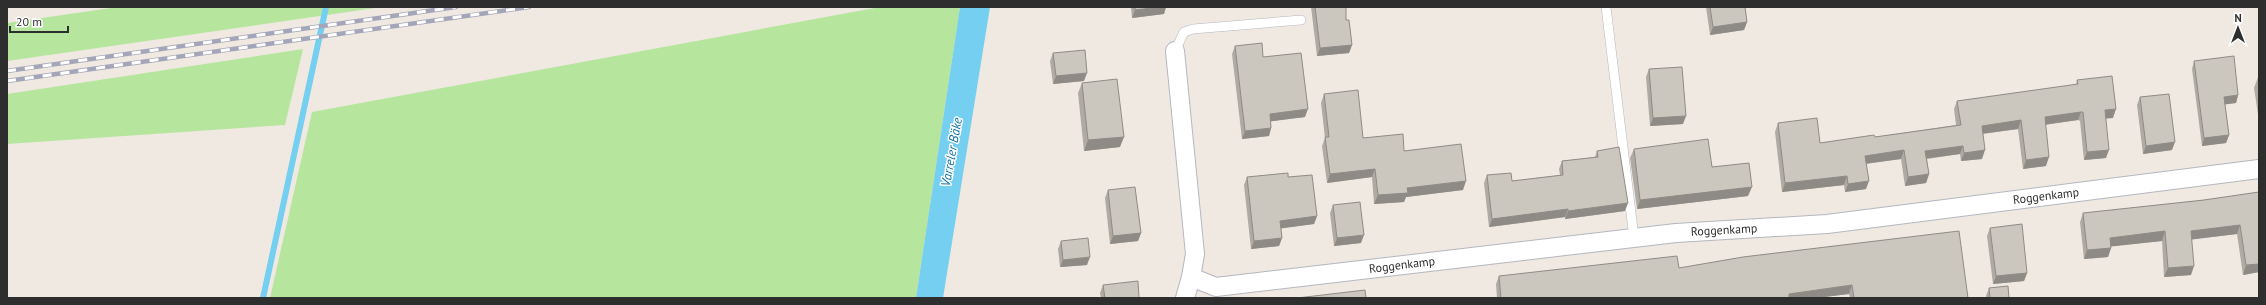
<svg xmlns="http://www.w3.org/2000/svg" width="2266" height="305" font-family="'PT Sans',sans-serif">
<style>
.green{fill:#b6e59e}
.water{fill:#75cff0}
.lines{fill:none;stroke-linecap:round;stroke-linejoin:round}
.stream{stroke:#75cff0;stroke-width:6}
.service-casing{stroke:#b4b7c1;stroke-width:10}
.minor-casing{stroke:#b4b7c1;stroke-width:20}
.service{stroke:#fff;stroke-width:9}
.minor{stroke:#fff;stroke-width:18}
.rail-casing{stroke:#a3a6b8;stroke-width:4.5}
.rail{stroke:#fff;stroke-width:3;stroke-dasharray:9;stroke-linecap:butt}
.wall{fill:#afaba4}
.shaded-wall{fill:#8e8b86}
.building{fill:#cbc7bf;stroke:#8e8b86}
.labels{text-anchor:middle;stroke-width:3;stroke-linejoin:round;paint-order:stroke}
.street-label{font-size:12px;fill:#2e2e2e;stroke:#fff}
.water-label{font-size:13px;font-style:italic;fill:#0d6fa3;stroke:#fff}
</style>
<rect width="100%" height="100%" fill="#efe9e1"/>
<path class="green" d="M 118,7 L 382,7 L 7,61 L 7,23 Z
M 880,7 L 960,7 L 916,298 L 270,298 L 312,112 Z
M 303,49 L 285,125 L 7,144 L 7,94 Z"/>
<path class="water" d="M 960,7 L 990,7 L 943,298 L 916,298 Z"/>
<g class="lines">
<path class="stream" d="M 263,298 L 326,7"/>
<g class="service-casing">
<path id="service" d="M 1606,7 L 1634,238
M 1175,51 L 1184,32 L 1193,29 L 1301,20"/>
</g>
<g class="minor-casing">
<path id="minor" d="M 1175,51 L 1195,254 L 1191,277
M 1185,298 L 1191,277 L 1216,287 L 1676,233 L 1827,224 L 2259,169"/>
</g>
<use href="#service" class="service"/>
<use href="#minor" class="minor"/>
<g class="rail-casing">
<path id="rail" d="M 7,71 L 456,7
M 7,81 L 529,7"/>
</g>
<use href="#rail" class="rail"/>
</g>
<path class="wall" d="M 1131,7 L 1166,7 L 1164,14 L 1132,18 Z
M 1311,7 L 1346,7 L 1346,20 L 1352,45 L 1349,53 L 1317,56 Z
M 1706,7 L 1745,7 L 1747,22 L 1744,30 L 1710,35 Z
M 1235,46 L 1263,57 L 1305,117 L 1271,121 L 1271,128 L 1269,136 L 1242,139 L 1232,54 Z
M 1053,53 L 1084,81 L 1053,84 L 1050,61 Z
M 2194,61 L 2238,95 L 2236,103 L 2225,104 L 2229,135 L 2226,143 L 2202,146 L 2192,69 Z
M 1649,69 L 1683,124 L 1650,126 L 1646,77 Z
M 2258,77 L 2259,77 L 2259,121 L 2254,88 Z
M 2077,80 L 2113,118 L 2106,118 L 2106,158 L 2084,160 L 2080,121 L 2078,120 L 2045,125 L 2046,166 L 2023,169 L 2018,129 L 1983,134 L 1982,159 L 1961,161 L 1960,154 L 1927,159 L 1929,174 L 1926,183 L 1905,186 L 1901,159 L 1866,164 L 1866,189 L 1845,192 L 1844,185 L 1782,192 L 1775,132 L 1778,123 L 1820,143 L 1875,137 L 1956,125 L 1954,109 L 1957,101 L 2076,85 Z
M 1082,83 L 1120,147 L 1084,151 L 1078,93 Z
M 1324,94 L 1363,138 L 1404,151 L 1463,190 L 1406,197 L 1404,202 L 1374,204 L 1372,177 L 1327,183 L 1322,146 L 1325,138 L 1321,103 Z
M 2140,97 L 2172,150 L 2143,154 L 2137,105 Z
M 1634,149 L 1712,167 L 1748,196 L 1637,209 L 1630,158 Z
M 1597,151 L 1625,211 L 1565,219 L 1565,217 L 1489,227 L 1484,183 L 1487,175 L 1512,181 L 1560,175 L 1559,169 L 1562,161 L 1595,157 Z
M 1247,177 L 1288,177 L 1317,216 L 1314,224 L 1281,228 L 1282,238 L 1279,246 L 1251,249 L 1244,185 Z
M 1108,190 L 1141,233 L 1138,241 L 1110,244 L 1105,198 Z
M 2259,192 L 2259,272 L 2243,275 L 2237,234 L 2192,239 L 2191,275 L 2164,277 L 2162,241 L 2111,246 L 2111,248 L 2108,257 L 2084,259 L 2080,222 L 2083,213 L 2204,200 Z
M 1333,205 L 1361,243 L 1334,246 L 1330,213 Z
M 1990,228 L 2027,273 L 2024,281 L 1993,284 L 1987,236 Z
M 1061,241 L 1087,265 L 1060,267 L 1058,249 Z
M 1679,268 L 1968,298 L 1850,298 L 1849,294 L 1816,298 L 1497,298 L 1496,284 L 1499,276 Z
M 1103,285 L 1139,298 L 1101,298 L 1100,293 Z
M 1989,288 L 2009,298 L 1986,298 L 1986,296 Z"/>
<path class="shaded-wall" d="M 1160,7 L 1166,7 L 1164,14 L 1132,18 L 1135,10 Z
M 1747,22 L 1744,30 L 1710,35 L 1713,27 Z
M 1352,45 L 1349,53 L 1317,56 L 1320,48 Z
M 1087,73 L 1084,81 L 1053,84 L 1056,76 Z
M 2238,95 L 2236,103 L 2221,105 L 2224,97 Z
M 1308,109 L 1305,117 L 1267,122 L 1270,114 Z
M 2116,109 L 2113,118 L 2102,119 L 2105,110 Z
M 2081,112 L 2078,120 L 2041,125 L 2045,117 Z
M 1686,116 L 1683,124 L 1650,126 L 1653,118 Z
M 2021,120 L 2018,129 L 1979,134 L 1982,126 Z
M 1271,128 L 1269,136 L 1242,139 L 1245,131 Z
M 2229,135 L 2226,143 L 2202,146 L 2204,138 Z
M 1124,137 L 1120,147 L 1084,151 L 1088,140 Z
M 2175,142 L 2172,150 L 2143,154 L 2146,146 Z
M 1963,146 L 1960,154 L 1922,159 L 1925,151 Z
M 1904,150 L 1901,159 L 1862,164 L 1865,156 Z
M 1985,150 L 1982,159 L 1961,161 L 1964,153 Z
M 2109,150 L 2106,158 L 2084,160 L 2087,152 Z
M 2049,157 L 2046,166 L 2023,169 L 2026,160 Z
M 1375,169 L 1372,177 L 1327,183 L 1330,174 Z
M 1929,174 L 1926,183 L 1905,186 L 1908,177 Z
M 1847,176 L 1844,185 L 1782,192 L 1785,183 Z
M 1466,181 L 1463,190 L 1406,197 L 1404,202 L 1374,204 L 1378,195 L 1407,188 Z
M 1869,181 L 1866,189 L 1845,192 L 1848,184 Z
M 1752,187 L 1748,196 L 1637,209 L 1640,200 Z
M 1628,203 L 1625,211 L 1565,219 L 1568,211 Z
M 1568,209 L 1565,217 L 1489,227 L 1492,219 Z
M 1317,216 L 1314,224 L 1277,229 L 1280,221 Z
M 2240,225 L 2237,234 L 2188,240 L 2191,231 Z
M 2165,231 L 2162,241 L 2107,247 L 2110,238 Z
M 1141,233 L 1138,241 L 1110,244 L 1113,236 Z
M 1364,235 L 1361,243 L 1334,246 L 1337,238 Z
M 1282,238 L 1279,246 L 1251,249 L 1254,241 Z
M 2111,248 L 2108,257 L 2084,259 L 2087,250 Z
M 1090,257 L 1087,265 L 1060,267 L 1063,260 Z
M 2259,264 L 2259,272 L 2243,275 L 2246,265 Z
M 2194,266 L 2191,275 L 2164,277 L 2168,268 Z
M 2027,273 L 2024,281 L 1993,284 L 1996,276 Z
M 1852,285 L 1849,294 L 1816,298 L 1787,298 L 1789,294 Z"/>
<path class="building" d="M 1135,7 L 1160,7 L 1135,10 Z
M 1315,7 L 1346,7 L 1346,20 L 1349,20 L 1352,45 L 1320,48 Z
M 1710,7 L 1745,7 L 1747,22 L 1713,27 Z
M 1262,43 L 1263,57 L 1301,53 L 1308,109 L 1270,114 L 1271,128 L 1245,131 L 1235,46 Z
M 1085,50 L 1087,73 L 1056,76 L 1053,53 Z
M 2234,56 L 2238,95 L 2224,97 L 2229,135 L 2204,138 L 2194,61 Z
M 1682,67 L 1686,116 L 1653,118 L 1649,69 Z
M 2112,76 L 2116,109 L 2105,110 L 2109,150 L 2087,152 L 2083,112 L 2081,112 L 2045,117 L 2049,157 L 2026,160 L 2021,120 L 1982,126 L 1985,150 L 1964,153 L 1963,146 L 1925,151 L 1929,174 L 1908,177 L 1904,150 L 1865,156 L 1869,181 L 1848,184 L 1847,176 L 1785,183 L 1778,123 L 1817,118 L 1820,143 L 1874,135 L 1875,137 L 1961,125 L 1957,101 L 2078,84 L 2077,80 Z
M 1117,79 L 1124,137 L 1088,140 L 1082,83 Z
M 1358,90 L 1363,138 L 1403,134 L 1404,151 L 1461,144 L 1466,181 L 1407,188 L 1408,193 L 1378,195 L 1375,169 L 1330,174 L 1325,137 L 1329,137 L 1324,94 Z
M 2169,94 L 2175,142 L 2146,146 L 2140,97 Z
M 1708,139 L 1712,167 L 1749,163 L 1752,187 L 1640,200 L 1634,149 Z
M 1619,147 L 1628,203 L 1568,211 L 1568,209 L 1492,219 L 1487,175 L 1511,173 L 1512,181 L 1563,175 L 1562,161 L 1598,157 L 1597,151 Z
M 1288,173 L 1288,177 L 1312,175 L 1317,216 L 1280,221 L 1282,238 L 1254,241 L 1247,177 Z
M 1135,187 L 1141,233 L 1113,236 L 1108,190 Z
M 2259,192 L 2259,264 L 2246,265 L 2240,225 L 2191,231 L 2194,266 L 2168,268 L 2165,231 L 2110,238 L 2111,248 L 2087,250 L 2083,213 L 2204,200 Z
M 1360,202 L 1364,235 L 1337,238 L 1333,205 Z
M 2022,224 L 2027,273 L 1996,276 L 1990,228 Z
M 1959,231 L 1968,298 L 1854,298 L 1852,285 L 1789,294 L 1789,298 L 1501,298 L 1499,276 L 1677,256 L 1679,268 L 1743,257 Z
M 1088,238 L 1090,257 L 1063,260 L 1061,241 Z
M 1138,281 L 1139,298 L 1105,298 L 1103,285 Z
M 2008,286 L 2009,298 L 1990,298 L 1989,288 Z
M 1365,290 L 1366,298 L 1297,298 Z"/>
<g class="labels">
<g class="street-label">
<text transform="translate(2046 196) rotate(-7)" y="4">Roggenkamp</text>
<text transform="translate(1724 230) rotate(-3)" y="4">Roggenkamp</text>
<text transform="translate(1402 265) rotate(-7)" y="4">Roggenkamp</text>
</g>
<g class="water-label">
<text transform="translate(951 152) rotate(-80)" y="5">Varreler Bäke</text>
</g>
</g>
<rect width="2266" height="305" fill="none" stroke="#2e2e2e" stroke-width="16"/>
<g transform="translate(2238 28)" stroke="#ffffff" stroke-width="3" paint-order="stroke">
<path d="M0-3L7 15L0 10L-7 15Z" fill="#2e2e2e"/>
<text y="-6" font-size="11" font-weight="bold" text-anchor="middle" fill="#2e2e2e">N</text>
</g>
<path d="M10 26v6h58v-6" fill="none" stroke="#2e2e2e" stroke-width="2"/>
<text x="16" y="26" font-size="12" fill="#2e2e2e" stroke="#ffffff" stroke-width="3" paint-order="stroke">20 m</text>
</svg>
